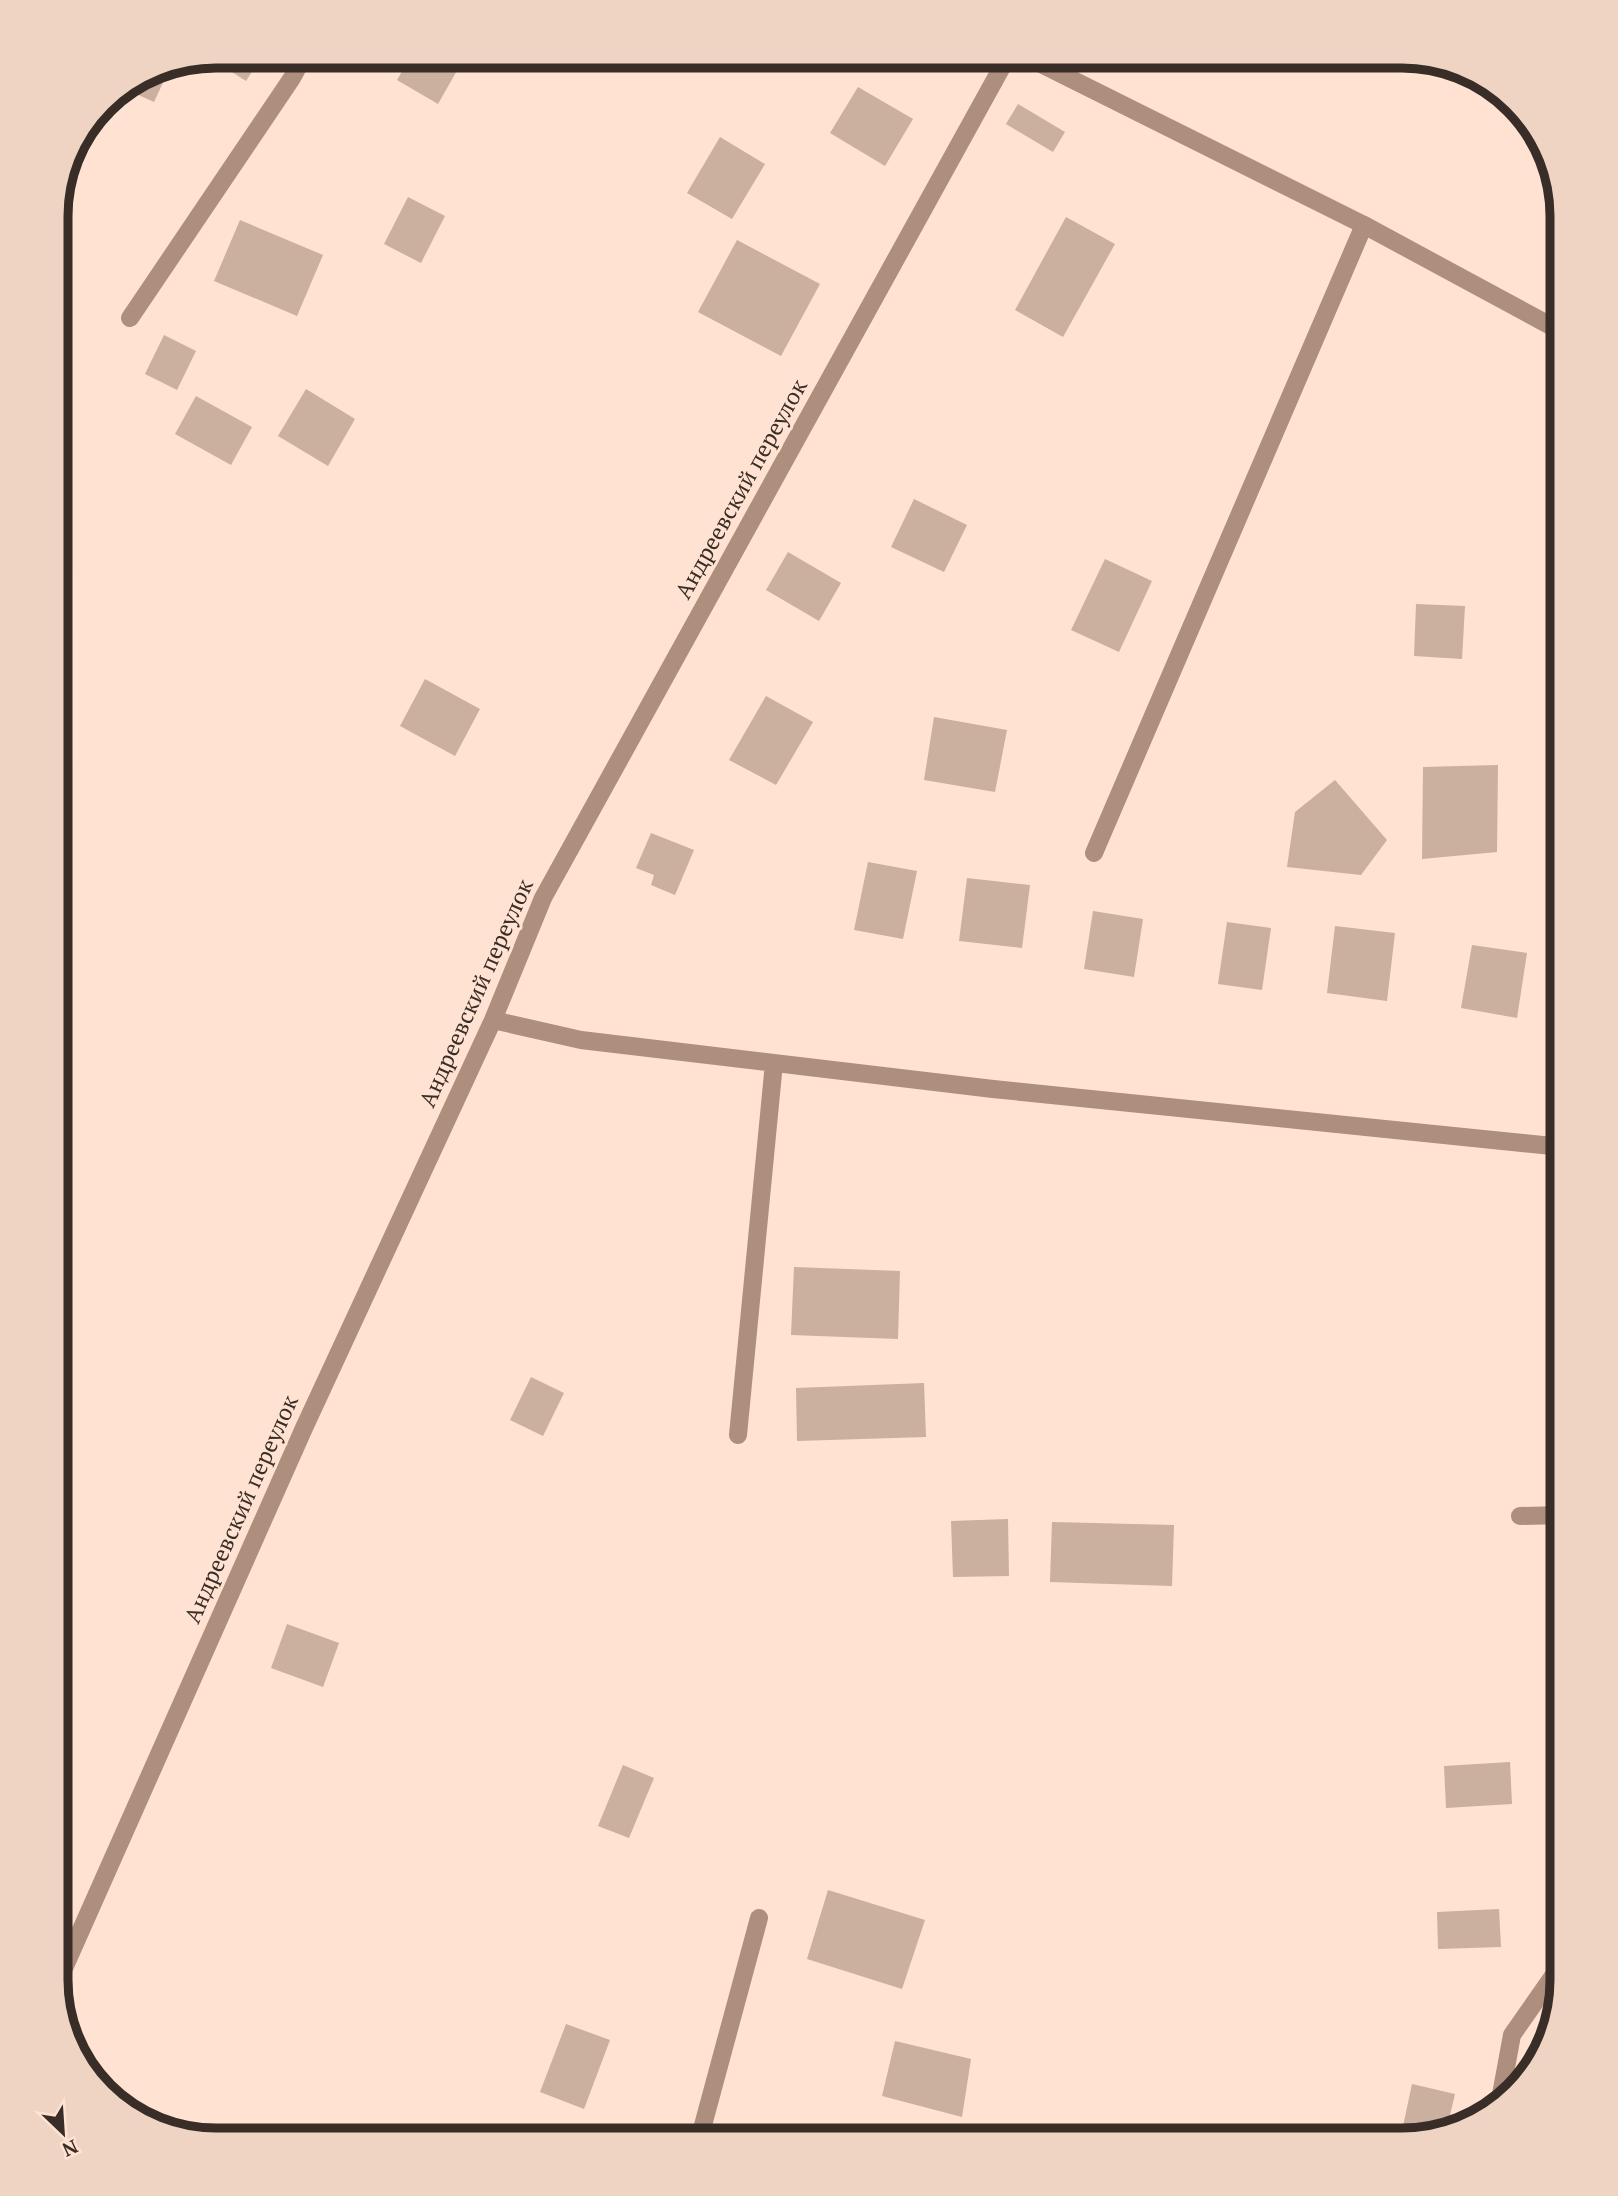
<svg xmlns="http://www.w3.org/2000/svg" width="1618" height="2196" font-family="'PT Serif',serif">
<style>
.building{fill:#cbaf9f}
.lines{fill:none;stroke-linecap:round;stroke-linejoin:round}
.service{stroke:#ae8e7d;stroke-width:18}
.minor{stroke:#ae8e7d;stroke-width:18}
.labels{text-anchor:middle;stroke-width:6;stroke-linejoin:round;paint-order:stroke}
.street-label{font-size:23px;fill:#382d27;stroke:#ffe2d1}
.rim{fill:none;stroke:#382d27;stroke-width:9}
</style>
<rect width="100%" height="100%" fill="#ffe2d1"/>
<path class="building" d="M 215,56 L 262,56 L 246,81 L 213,60 Z
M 411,56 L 439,56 L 459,67 L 438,104 L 397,80 Z
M 155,69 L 167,74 L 154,102 L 123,88 Z
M 858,87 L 913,119 L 885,166 L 830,133 Z
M 1018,104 L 1065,132 L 1053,152 L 1006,124 Z
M 720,137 L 765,164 L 732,219 L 687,193 Z
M 408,197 L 445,216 L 421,263 L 384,244 Z
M 1066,217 L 1115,244 L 1063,337 L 1015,310 Z
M 240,220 L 323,255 L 297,316 L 214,281 Z
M 737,240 L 820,284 L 781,356 L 698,312 Z
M 164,335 L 196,351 L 177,390 L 145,374 Z
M 306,389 L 355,419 L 328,466 L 278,436 Z
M 196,396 L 252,427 L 231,465 L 175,434 Z
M 914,499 L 967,525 L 944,572 L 891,547 Z
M 788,552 L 841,583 L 819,621 L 766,590 Z
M 1105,559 L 1152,581 L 1119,652 L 1071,630 Z
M 1416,604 L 1465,606 L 1462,659 L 1414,656 Z
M 425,679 L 480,709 L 455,756 L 400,726 Z
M 766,696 L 813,722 L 776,785 L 729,760 Z
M 934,717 L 1007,730 L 995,792 L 924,780 Z
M 1498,765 L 1497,852 L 1422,859 L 1423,767 Z
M 1335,780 L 1387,840 L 1361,875 L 1287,867 L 1295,812 Z
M 651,833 L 694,850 L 675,895 L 651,885 L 654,875 L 636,868 Z
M 868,862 L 917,871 L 903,939 L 854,930 Z
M 967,878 L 1030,885 L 1022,948 L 959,941 Z
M 1093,911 L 1143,919 L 1134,977 L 1084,969 Z
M 1227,922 L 1271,928 L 1262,990 L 1218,984 Z
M 1335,926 L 1395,933 L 1387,1001 L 1327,993 Z
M 1472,945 L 1527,953 L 1517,1018 L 1461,1008 Z
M 794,1267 L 900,1271 L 898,1339 L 791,1335 Z
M 531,1377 L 564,1393 L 543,1436 L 510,1420 Z
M 924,1383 L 926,1437 L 797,1441 L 796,1388 Z
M 1008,1519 L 1009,1576 L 953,1577 L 951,1521 Z
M 1052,1522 L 1174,1525 L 1172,1586 L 1050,1582 Z
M 287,1624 L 339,1643 L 323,1687 L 271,1668 Z
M 1510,1762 L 1512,1804 L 1446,1808 L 1444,1766 Z
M 623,1765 L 654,1778 L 629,1838 L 598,1826 Z
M 828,1890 L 925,1920 L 902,1989 L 807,1959 Z
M 1499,1909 L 1501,1947 L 1438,1949 L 1437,1912 Z
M 566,2024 L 610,2040 L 584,2109 L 540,2092 Z
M 895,2041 L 971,2059 L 962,2117 L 882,2096 Z
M 1412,2084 L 1455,2094 L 1447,2128 L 1400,2140 Z"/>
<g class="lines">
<path class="service" d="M 130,318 L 292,78 L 304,56
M 1094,853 L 1364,225
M 493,1020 L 581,1040 L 993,1089 L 1562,1147
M 738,1435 L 774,1063
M 1520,1516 L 1562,1515
M 57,1984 L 304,1428 L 493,1020 L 543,898 L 1008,56"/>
<path class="minor" d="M 1025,56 L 1364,225 L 1562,332
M 1500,2100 L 1512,2035 L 1556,1972 L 1562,1967
M 699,2140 L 759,1918"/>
</g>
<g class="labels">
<g class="street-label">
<text transform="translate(741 489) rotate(-61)" y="8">Андреевский переулок</text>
<text transform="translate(476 993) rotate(-66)" y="8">Андреевский переулок</text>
<text transform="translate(241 1509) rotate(-66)" y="8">Андреевский переулок</text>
</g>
</g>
<path d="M0 0H1618V2196H0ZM216 68H1402A148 148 0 0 1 1550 216V1980A148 148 0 0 1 1402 2128H216A148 148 0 0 1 68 1980V216A148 148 0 0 1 216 68Z" fill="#efd4c3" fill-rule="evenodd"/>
<path class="rim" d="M216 68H1402A148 148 0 0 1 1550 216V1980A148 148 0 0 1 1402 2128H216A148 148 0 0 1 68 1980V216A148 148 0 0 1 216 68Z"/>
<g transform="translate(63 2133) rotate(155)" stroke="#ffe2d1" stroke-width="5" paint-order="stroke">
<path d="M0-5L12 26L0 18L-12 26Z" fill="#382d27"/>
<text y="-10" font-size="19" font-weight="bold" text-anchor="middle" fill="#382d27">N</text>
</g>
</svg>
